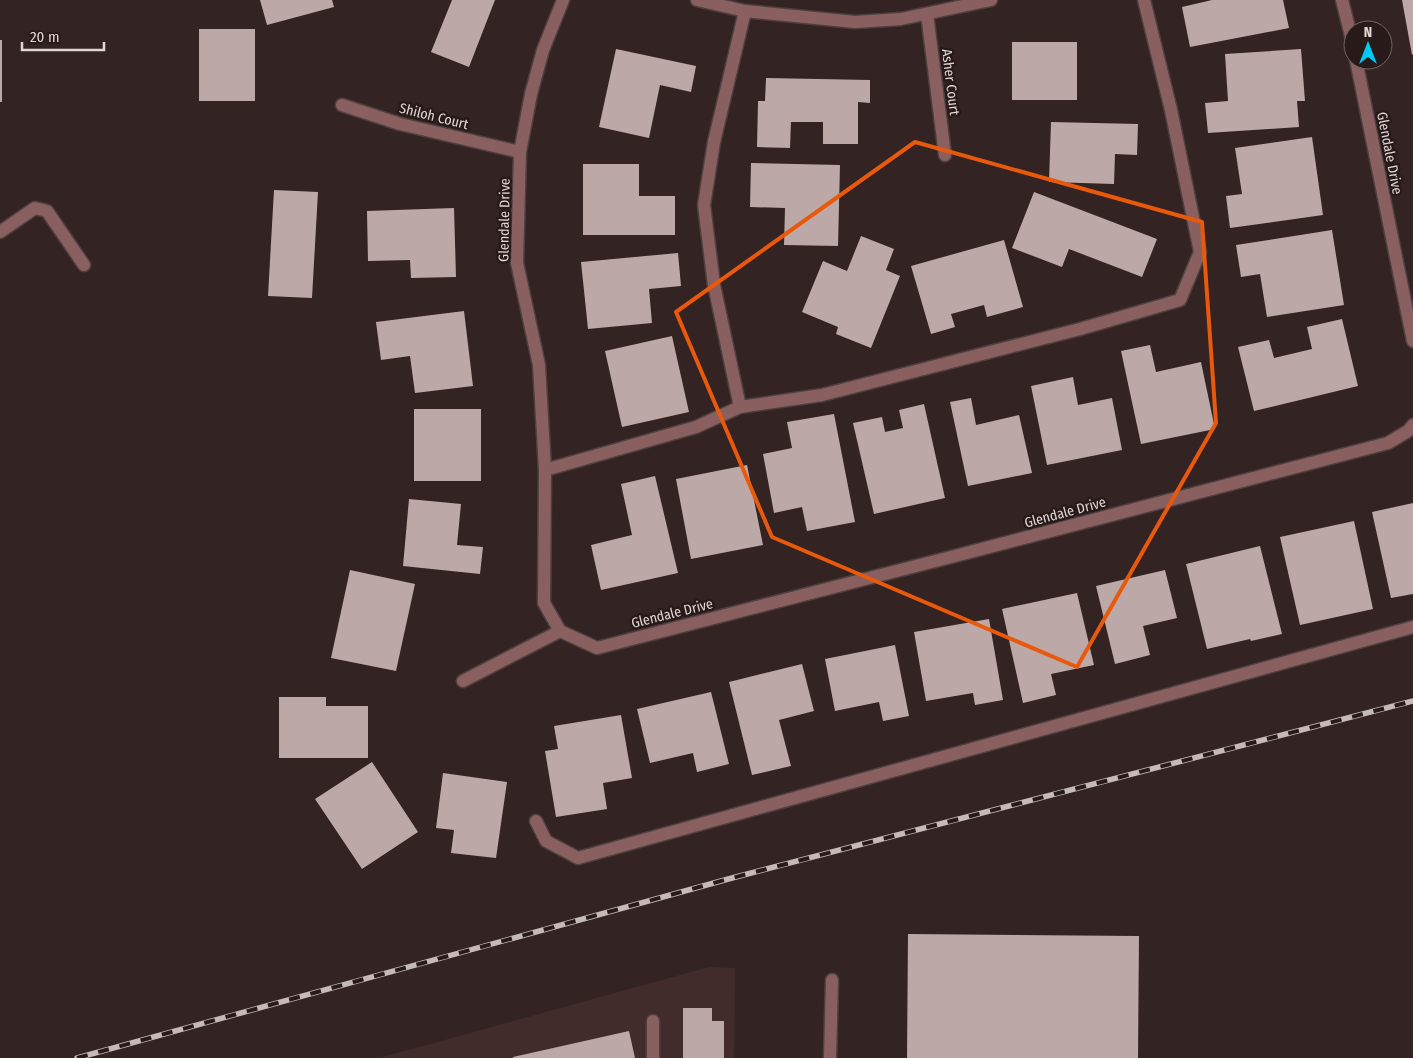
<svg xmlns="http://www.w3.org/2000/svg" width="1413" height="1058" font-family="'Fira Sans Condensed',sans-serif">
<style>
.built{fill:#422c2b}
.building{fill:#bda8a8}
.lines{fill:none;stroke-linecap:round;stroke-linejoin:round}
.minor-casing{stroke:#4f403f;stroke-width:15}
.minor{stroke:#8a5f5f;stroke-width:12}
.rail-casing{stroke:#c5bab9;stroke-width:5.5}
.rail{stroke:#291a1a;stroke-width:4;stroke-dasharray:11;stroke-linecap:butt}
.marked{fill:none;stroke:#e8590c;stroke-width:4;stroke-linejoin:round}
.labels{text-anchor:middle;stroke-width:5;stroke-linejoin:round;paint-order:stroke}
.street-label{font-size:14px;fill:#e0d6d5;stroke:#291a1a}
</style>
<rect width="100%" height="100%" fill="#332323"/>
<path class="built" d="M 709,967 L 735,968 L 734,1058 L 379,1058 Z"/>
<path class="building" d="M 260,0 L 332,0 L 334,7 L 267,25 Z
M 452,0 L 495,0 L 469,67 L 431,52 Z
M 1212,0 L 1283,0 L 1289,28 L 1190,47 L 1182,7 Z
M 1402,0 L 1413,0 L 1413,54 L 1412,55 Z
M 199,29 L 255,29 L 255,101 L 199,101 Z
M 0,40 L 2,40 L 2,102 L 0,102 Z
M 1012,42 L 1077,42 L 1077,100 L 1012,100 Z
M 616,49 L 696,66 L 691,92 L 660,85 L 649,138 L 599,127 Z
M 1301,49 L 1305,101 L 1297,101 L 1299,127 L 1208,133 L 1205,103 L 1228,101 L 1225,54 Z
M 766,78 L 870,80 L 870,103 L 858,102 L 858,144 L 823,144 L 823,122 L 791,122 L 790,148 L 757,147 L 758,101 L 765,101 Z
M 1051,122 L 1138,124 L 1137,155 L 1115,154 L 1114,184 L 1049,182 Z
M 1312,137 L 1323,215 L 1230,228 L 1226,196 L 1242,194 L 1235,148 Z
M 751,163 L 840,165 L 838,246 L 784,245 L 785,208 L 750,207 Z
M 583,164 L 639,164 L 639,196 L 675,196 L 675,235 L 583,235 Z
M 274,190 L 318,192 L 312,298 L 268,296 Z
M 1034,192 L 1157,239 L 1142,277 L 1069,249 L 1062,267 L 1012,248 Z
M 454,208 L 456,277 L 411,278 L 410,260 L 368,261 L 367,211 Z
M 1332,230 L 1344,305 L 1267,317 L 1260,274 L 1241,277 L 1236,245 Z
M 861,236 L 894,249 L 886,270 L 900,276 L 871,348 L 836,334 L 838,327 L 802,312 L 823,261 L 847,271 Z
M 1004,240 L 1023,307 L 987,317 L 984,305 L 951,314 L 955,327 L 931,334 L 911,266 Z
M 678,253 L 681,286 L 649,289 L 652,323 L 588,329 L 581,262 Z
M 464,311 L 473,386 L 415,393 L 410,356 L 381,360 L 376,322 Z
M 1342,319 L 1358,386 L 1254,411 L 1238,347 L 1269,340 L 1274,358 L 1312,349 L 1307,327 Z
M 672,336 L 689,412 L 622,427 L 605,351 Z
M 1150,345 L 1156,372 L 1201,362 L 1215,429 L 1141,444 L 1121,351 Z
M 1073,377 L 1078,405 L 1112,398 L 1122,450 L 1047,465 L 1031,386 Z
M 971,398 L 976,425 L 1019,415 L 1032,473 L 968,486 L 950,402 Z
M 924,404 L 945,498 L 874,514 L 853,423 L 882,417 L 885,432 L 903,428 L 899,410 Z
M 414,409 L 481,409 L 481,481 L 414,481 Z
M 834,414 L 855,522 L 807,531 L 802,507 L 774,513 L 763,454 L 792,448 L 787,422 Z
M 747,465 L 763,545 L 691,559 L 676,479 Z
M 655,476 L 678,573 L 601,590 L 591,545 L 632,535 L 621,484 Z
M 409,499 L 461,504 L 457,545 L 483,547 L 480,574 L 403,566 Z
M 1413,503 L 1413,594 L 1391,598 L 1372,512 Z
M 1354,521 L 1373,609 L 1300,625 L 1280,537 Z
M 1260,546 L 1282,634 L 1251,641 L 1250,639 L 1207,649 L 1186,564 Z
M 350,570 L 415,584 L 396,671 L 331,658 Z
M 1165,570 L 1177,618 L 1143,626 L 1150,655 L 1115,664 L 1096,586 Z
M 1077,593 L 1094,665 L 1051,674 L 1056,695 L 1023,703 L 1002,609 Z
M 989,619 L 1003,700 L 975,705 L 973,693 L 926,701 L 914,632 Z
M 895,645 L 909,716 L 883,721 L 879,702 L 835,711 L 825,659 Z
M 802,664 L 814,711 L 779,720 L 791,766 L 752,775 L 729,682 Z
M 711,692 L 729,764 L 697,772 L 693,753 L 650,763 L 637,709 Z
M 279,697 L 326,697 L 326,706 L 368,706 L 368,758 L 279,758 Z
M 621,715 L 632,778 L 603,783 L 607,809 L 556,817 L 545,751 L 558,749 L 554,726 Z
M 372,762 L 418,832 L 362,869 L 315,799 Z
M 443,773 L 507,782 L 496,858 L 451,853 L 454,830 L 436,828 Z
M 908,934 L 1139,936 L 1138,1058 L 907,1058 Z
M 683,1008 L 712,1008 L 712,1021 L 724,1021 L 724,1058 L 683,1058 Z
M 629,1031 L 635,1058 L 513,1058 L 513,1057 Z"/>
<g class="lines">
<g class="minor-casing">
<path id="minor" d="M 563,0 L 543,50 L 531,94 L 520,152 L 517,263 L 539,365 L 545,470 L 544,603 L 560,631 L 597,648 L 951,557 L 1388,443 L 1408,431 L 1413,425
M 697,0 L 745,11 L 855,22 L 901,19 L 991,0
M 1342,0 L 1353,44
M 927,14 L 945,155
M 1356,60 L 1413,341
M 342,105 L 400,124 L 520,152
M 0,232 L 35,208 L 47,211 L 84,265
M 740,407 L 822,395 L 1080,329 L 1180,300 L 1200,252 L 1171,110 L 1144,0
M 545,470 L 696,427 L 740,407 L 714,285 L 704,205 L 714,142 L 745,11
M 463,681 L 560,631
M 536,821 L 546,841 L 578,858 L 1413,627
M 653,1058 L 653,1021
M 830,1058 L 832,980"/>
</g>
<use href="#minor" class="minor"/>
<g class="rail-casing">
<path id="rail" d="M 77,1058 L 732,878 L 1413,701"/>
</g>
<use href="#rail" class="rail"/>
</g>
<path class="marked" d="M 915,142 L 1202,222 L 1216,423 L 1077,667 L 772,537 L 676,312 Z"/>
<g class="labels">
<g class="street-label">
<text transform="translate(951 82) rotate(83)" y="5">Asher Court</text>
<text transform="translate(434 116) rotate(14)" y="5">Shiloh Court</text>
<text transform="translate(1390 153) rotate(79)" y="5">Glendale Drive</text>
<text transform="translate(504 220) rotate(-89)" y="5">Glendale Drive</text>
<text transform="translate(1065 512) rotate(-15)" y="5">Glendale Drive</text>
<text transform="translate(672 613) rotate(-14)" y="5">Glendale Drive</text>
</g>
</g>
<g transform="translate(1368 45)"><circle r="24" fill="#291a1a" stroke="#726565"/>
<path d="M0-4L9 19L0 12L-9 19Z" fill="#00cbf8"/>
<text y="-8" font-size="14" font-weight="bold" text-anchor="middle" fill="#e0d6d5">N</text>
</g>
<path d="M22 42v8h82v-8" fill="none" stroke="#e0d6d5" stroke-width="2.5"/>
<text x="30" y="42" font-size="15" fill="#e0d6d5" stroke="#291a1a" stroke-width="4" paint-order="stroke">20 m</text>
</svg>
